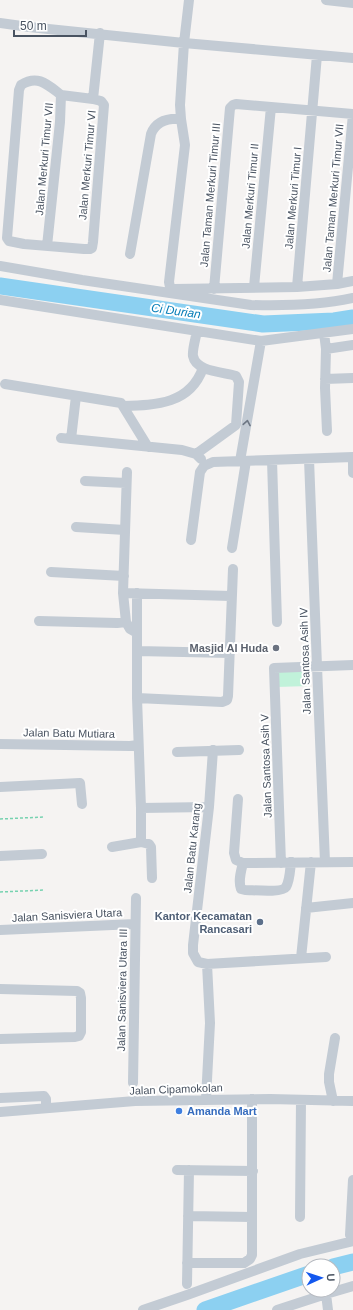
<svg xmlns="http://www.w3.org/2000/svg" width="353" height="1310" font-family="Helvetica,sans-serif">
<style>
.green{fill:#c1f2da}
.lines{fill:none;stroke-linecap:round;stroke-linejoin:round}
.river{stroke:#8cd0f1;stroke-width:17}
.path{stroke:#77d2b0;stroke-width:1.5;stroke-dasharray:3 2;stroke-linecap:butt}
.minor{stroke:#c3cbd4;stroke-width:10}
.oneway{stroke:#6e7784}
.worship-dot{fill:#6b7280;stroke:#fff;stroke-width:1.5}
.service-dot{fill:#5c6f8a;stroke:#fff;stroke-width:1.5}
.shop-dot{fill:#3f7fe0;stroke:#fff;stroke-width:1.5}
.labels{text-anchor:middle;stroke-width:4;stroke-linejoin:round;paint-order:stroke}
.street-label{font-size:11px;fill:#495361;stroke:#fff}
.worship-label{font-size:11px;font-weight:bold;fill:#5b616d;stroke:#fff;text-anchor:end}
.service-label{font-size:11px;font-weight:bold;fill:#4e5e75;stroke:#fff;text-anchor:end}
.shop-label{font-size:11px;font-weight:bold;fill:#366cbe;stroke:#fff;text-anchor:start}
.water-label{font-size:12px;font-style:italic;fill:#067db7;stroke:#fff}
</style>
<rect width="100%" height="100%" fill="#f5f3f2"/>
<path class="green" d="M 308,669 L 309,686 L 276,687 L 276,670 Z"/>
<g class="lines">
<path class="river" d="M 0,286 L 263,324 L 334,321 L 353,318
M 333,1267 L 353,1262
M 205,1310 L 309,1274"/>
<path class="path" d="M 0,819 L 44,817
M 0,892 L 45,890"/>
<path class="minor" d="M 189,0 L 184,43 L 180,105 L 181,119 L 185,145 L 169,282 L 170,287 L 174,289 L 297,287 L 337,284 L 353,281
M 326,0 L 353,3
M 0,23 L 29,27 L 184,43 L 353,58
M 93,99 L 100,33
M 47,246 L 60,122 L 61,95 L 93,99 L 101,101 L 104,105 L 93,242 L 92,248 L 90,249 L 84,249 L 24,244 L 9,241 L 7,238 L 19,90 L 21,85 C 38,74 48,85 61,95
M 130,254 L 151,134 C 156,121 168,118 181,119
M 0,266 L 82,280 L 251,305 C 285,306 320,305 353,298
M 337,284 L 353,114
M 254,287 L 271,107
M 297,287 L 317,55
M 214,289 L 230,108 L 233,105 L 236,104 L 353,114
M 0,300 L 261,341 L 353,329
M 324,333 L 326,349 L 353,345
M 326,349 L 325,388 L 327,431
M 325,379 L 353,378
M 5,384 L 121,403 L 148,447
M 123,406 C 157,405 190,404 203,368
M 61,438 L 182,450 L 196,454 L 201,459
M 71,439 L 76,396
M 196,454 L 236,425 L 239,382 L 236,376 C 224,372 196,372 193,356 C 192,350 196,337 197,331
M 353,457 L 353,473
M 309,459 L 317,666 L 325,862
M 272,460 L 277,622
M 240,461 L 261,341
M 85,481 L 126,483
M 76,527 L 125,530
M 191,540 L 200,472 L 204,466 L 213,462 L 353,457
M 232,548 L 246,461
M 51,572 L 124,576
M 123,593 L 231,596
M 39,621 L 117,623 L 126,622
M 137,633 L 137,593
M 137,651 L 230,653
M 137,698 L 222,702 L 227,700 L 228,696 L 233,569
M 0,744 L 130,746 L 138,745
M 213,750 L 209,807 L 193,945 L 193,953 L 198,962 L 207,964 L 326,957
M 177,752 L 239,750
M 0,787 L 80,783 L 82,804
M 238,799 L 234,853 L 236,860 L 243,863 L 353,862
M 141,808 L 209,807
M 141,842 L 149,844 L 151,847 L 152,878
M 112,847 L 141,842 L 141,808 L 137,698 L 137,633 L 130,629 L 126,622 L 123,593 L 127,472
M 0,856 L 42,854
M 243,863 C 241,871 238,881 241,889 L 245,890 C 253,890 282,893 286,887 C 290,880 290,870 291,862
M 281,863 L 274,668 L 353,665
M 306,908 L 353,903
M 0,930 L 135,924
M 301,958 L 311,862
M 0,989 L 77,991 L 80,993 L 81,998 L 81,1032 L 79,1036 L 75,1037 L 0,1039
M 133,1083 L 136,898
M 0,1098 L 44,1096 L 46,1099 L 46,1108
M 206,1099 L 210,1023 L 207,964
M 333,1101 L 329,1082 L 329,1074 L 335,1038
M 0,1112 L 135,1101 L 270,1099 L 353,1101
M 177,1170 L 253,1171
M 188,1216 L 252,1217
M 300,1217 L 301,1100
M 350,1235 L 353,1180
M 187,1263 L 244,1263 L 250,1259 L 252,1255 L 252,1099
M 187,1284 L 189,1170
M 326,1294 L 328,1310
M 143,1310 L 187,1295 L 300,1254 L 353,1241
M 277,1310 L 326,1294 L 353,1286"/>
</g>
<defs><path id="oneway-chevron" d="M-2-3.5L2.5 0L-2 3.5" fill="none" stroke-width="1.6" stroke-linecap="round" stroke-linejoin="round"/></defs>
<use class="oneway" href="#oneway-chevron" transform="translate(247 423) rotate(-80)"/>
<circle class="worship-dot" cx="276" cy="648" r="4"/>
<circle class="service-dot" cx="260" cy="922" r="4"/>
<circle class="shop-dot" cx="179" cy="1111" r="4"/>
<g class="labels">
<g class="street-label">
<text transform="translate(44 159) rotate(-85)" y="4">Jalan Merkuri Timur VII</text>
<text transform="translate(87 165) rotate(-85)" y="4">Jalan Merkuri Timur VI</text>
<text transform="translate(210 195) rotate(-85)" y="4">Jalan Taman Merkuri Timur III</text>
<text transform="translate(250 196) rotate(-85)" y="4">Jalan Merkuri Timur II</text>
<text transform="translate(293 198) rotate(-85)" y="4">Jalan Merkuri Timur I</text>
<text transform="translate(333 198) rotate(-85)" y="4">Jalan Taman Merkuri Timur VII</text>
<text transform="translate(305 661) rotate(-92)" y="4">Jalan Santosa Asih IV</text>
<text transform="translate(69 733) rotate(1)" y="4">Jalan Batu Mutiara</text>
<text transform="translate(266 766) rotate(-92)" y="4">Jalan Santosa Asih V</text>
<text transform="translate(192 848) rotate(-84)" y="4">Jalan Batu Karang</text>
<text transform="translate(67 915) rotate(-3)" y="4">Jalan Sanisviera Utara</text>
<text transform="translate(122 990) rotate(-89)" y="4">Jalan Sanisviera Utara III</text>
<text transform="translate(176 1089) rotate(-2)" y="4">Jalan Cipamokolan</text>
</g>
<g class="worship-label">
<text x="268" y="652">Masjid Al Huda</text>
</g>
<g class="service-label">
<text x="252" y="920">Kantor Kecamatan<tspan x="252" dy="13">Rancasari</tspan></text>
</g>
<g class="shop-label">
<text x="187" y="1115">Amanda Mart</text>
</g>
<g class="water-label">
<text transform="translate(176 311) rotate(8)" y="4">Ci Durian</text>
</g>
</g>
<g transform="translate(321 1278) rotate(87)"><circle r="19" fill="#ffffff" stroke="#b6bac0"/>
<path d="M0-3L7 15L0 10L-7 15Z" fill="#1358ee"/>
<text y="-6" font-size="11" font-weight="bold" text-anchor="middle" fill="#495361">U</text>
</g>
<path d="M14 30v6h72v-6" fill="none" stroke="#495361" stroke-width="2"/>
<text x="20" y="30" font-size="12" fill="#495361" stroke="#ffffff" stroke-width="3" paint-order="stroke">50 m</text>
</svg>
